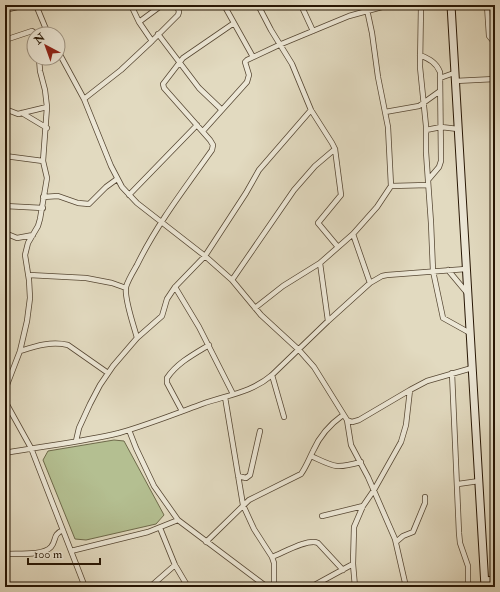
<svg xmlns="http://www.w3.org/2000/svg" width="500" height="592" font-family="'IM FELL Double Pica',serif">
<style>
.green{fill:#b4bf91;stroke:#6e6a4a}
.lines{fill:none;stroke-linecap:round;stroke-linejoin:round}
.street-casing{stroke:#564733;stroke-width:6}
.secondary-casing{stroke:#271604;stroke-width:9}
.street{stroke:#ece7d6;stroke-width:4.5}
.secondary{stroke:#ece7d6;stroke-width:7}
</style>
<rect width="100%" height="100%" fill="#e2dac0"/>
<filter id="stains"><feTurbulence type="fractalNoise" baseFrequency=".005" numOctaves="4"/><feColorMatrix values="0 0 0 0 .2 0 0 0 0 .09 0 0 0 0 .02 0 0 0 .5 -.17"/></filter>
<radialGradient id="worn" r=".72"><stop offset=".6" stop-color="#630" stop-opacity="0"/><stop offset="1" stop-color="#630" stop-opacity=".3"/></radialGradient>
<path class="green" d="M 114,440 L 124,441 L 164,515 L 156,524 L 86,540 L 75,539 L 43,460 L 48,451 Z"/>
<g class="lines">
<g class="street-casing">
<path id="street" d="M 36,5 L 48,34
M 224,5 L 253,57
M 258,5 L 271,30 L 292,64 L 311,110 L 332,143 L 335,149 L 341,195 L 318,223 L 338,247
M 301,5 L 313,31
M 421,5 L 420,67 L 426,126 L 426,152 L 431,223 L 433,271 L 443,318 L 470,333
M 487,5 L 489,36 L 493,41 L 495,41
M 5,9 L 9,9 L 25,5
M 488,21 L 495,20
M 139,22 L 162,5
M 158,34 L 199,88 L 222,110
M 5,40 L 32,31 L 36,34
M 152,41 L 178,15 L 179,12 L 177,5
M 58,51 L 84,99 L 111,166 L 122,187 L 137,203 L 205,256 L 232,280 L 261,315 L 299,350 L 314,367 L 347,420 L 352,422 L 359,420 L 410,390 L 427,381 L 472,368
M 420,55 C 429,59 436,62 440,72 L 441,161 L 439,167 L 428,180
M 440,78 L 454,73
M 455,81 L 495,79
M 84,99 L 121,70 L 152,41 L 139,22 L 131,5
M 5,109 L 18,114 L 47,107
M 385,112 L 419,106 L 440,91
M 22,113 L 47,128
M 426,130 L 441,127 L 458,129
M 203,131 L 247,82 L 249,75 L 245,62 L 247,60 L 279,45 L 349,16 L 389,5
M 5,156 L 43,161
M 391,186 L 428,185
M 129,195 L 197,125
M 43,197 L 58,196 L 78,203 L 89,204 L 106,187 L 117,179
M 5,206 L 43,208
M 5,233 L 17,238 L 33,235
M 353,234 L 370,283
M 448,270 L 468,294
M 29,275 L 86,278 L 112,283 L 126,288
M 232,280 L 294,190 L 315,166 L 335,149
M 175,287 L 199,327 L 233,394
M 255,308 L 283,286 L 320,263
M 328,321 L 320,263 L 353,234 L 377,207 L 391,186 L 388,127 L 378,77 L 372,33 L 366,5
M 137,338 C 134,326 124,299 126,287 C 128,280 133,272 137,265 C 157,224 185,188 212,150 L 213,145 L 210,140 L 164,88 L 163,84 L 183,58 L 234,23
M 20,351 C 36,346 51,341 68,345 L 108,373
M 452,373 L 459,533 L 460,543 L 468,566 L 468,587
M 272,375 L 284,417
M 5,390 L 20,351 L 27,321 L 30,298 L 29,280 L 25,255 L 28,243 L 38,226 L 40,219 L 47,178 L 43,161 L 47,107 L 45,90 L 40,71 L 39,58
M 225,397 L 243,505 L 254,529 L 272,557 C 283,553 308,538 318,543 L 343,570
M 5,401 L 31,448 L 85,587
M 182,411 L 167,383 L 167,378 C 177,363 194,354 209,345
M 347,420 L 351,445 L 368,477 L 395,539 L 406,587
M 129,430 L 136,448 L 154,486 L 178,520 L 267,587
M 76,441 L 79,428 L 90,404 L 100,385 L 113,366 L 137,338 L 162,316 L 167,299 L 175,287 L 205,256 L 246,193 L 259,170 L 311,110
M 5,453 C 43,446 82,442 119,433 C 147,425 175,414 202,404 C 227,395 251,393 272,375 L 328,321 L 370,283 L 382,276 L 387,275 L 466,269
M 311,456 C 335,467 335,469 361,462
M 238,476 L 246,478 L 250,475 L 260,431
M 458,484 L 479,481
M 322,516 L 363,506
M 160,528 L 175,565 L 188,587
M 206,542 L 249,500 L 301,474 C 306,467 309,459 313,451 C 320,435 329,425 343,415
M 396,542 L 403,536 L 413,532 L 425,503 L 425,497
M 71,551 L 148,532 L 178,520
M 5,554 C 16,553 43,556 51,547 C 57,540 52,535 63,530
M 272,557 L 274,563 L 274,587
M 150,587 L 175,565
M 311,587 L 353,564
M 355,587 L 353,564 L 354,527 L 363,506 L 374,490 L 401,442 L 406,425 L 410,390"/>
</g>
<g class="secondary-casing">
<path id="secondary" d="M 451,5 L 485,587
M 485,581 L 495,580"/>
</g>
<use href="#street" class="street"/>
<use href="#secondary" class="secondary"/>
</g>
<rect width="500" height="592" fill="none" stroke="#e2dac0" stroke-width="20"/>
<rect x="6" y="6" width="488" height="580" fill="none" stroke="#271604" stroke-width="2"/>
<rect x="10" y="10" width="480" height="572" fill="none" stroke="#271604"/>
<g transform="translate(46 46) rotate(319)"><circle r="19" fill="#ece7d6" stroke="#9d9382"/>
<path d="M0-3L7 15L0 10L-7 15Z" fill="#8f2418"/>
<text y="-6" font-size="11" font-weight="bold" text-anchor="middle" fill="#271604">N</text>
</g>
<path d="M28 558v6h72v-6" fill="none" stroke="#271604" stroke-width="2"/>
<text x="34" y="558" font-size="12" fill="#271604" stroke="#ece7d6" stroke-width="3" paint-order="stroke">100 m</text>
<rect width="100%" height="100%" filter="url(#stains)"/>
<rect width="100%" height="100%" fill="url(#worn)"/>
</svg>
